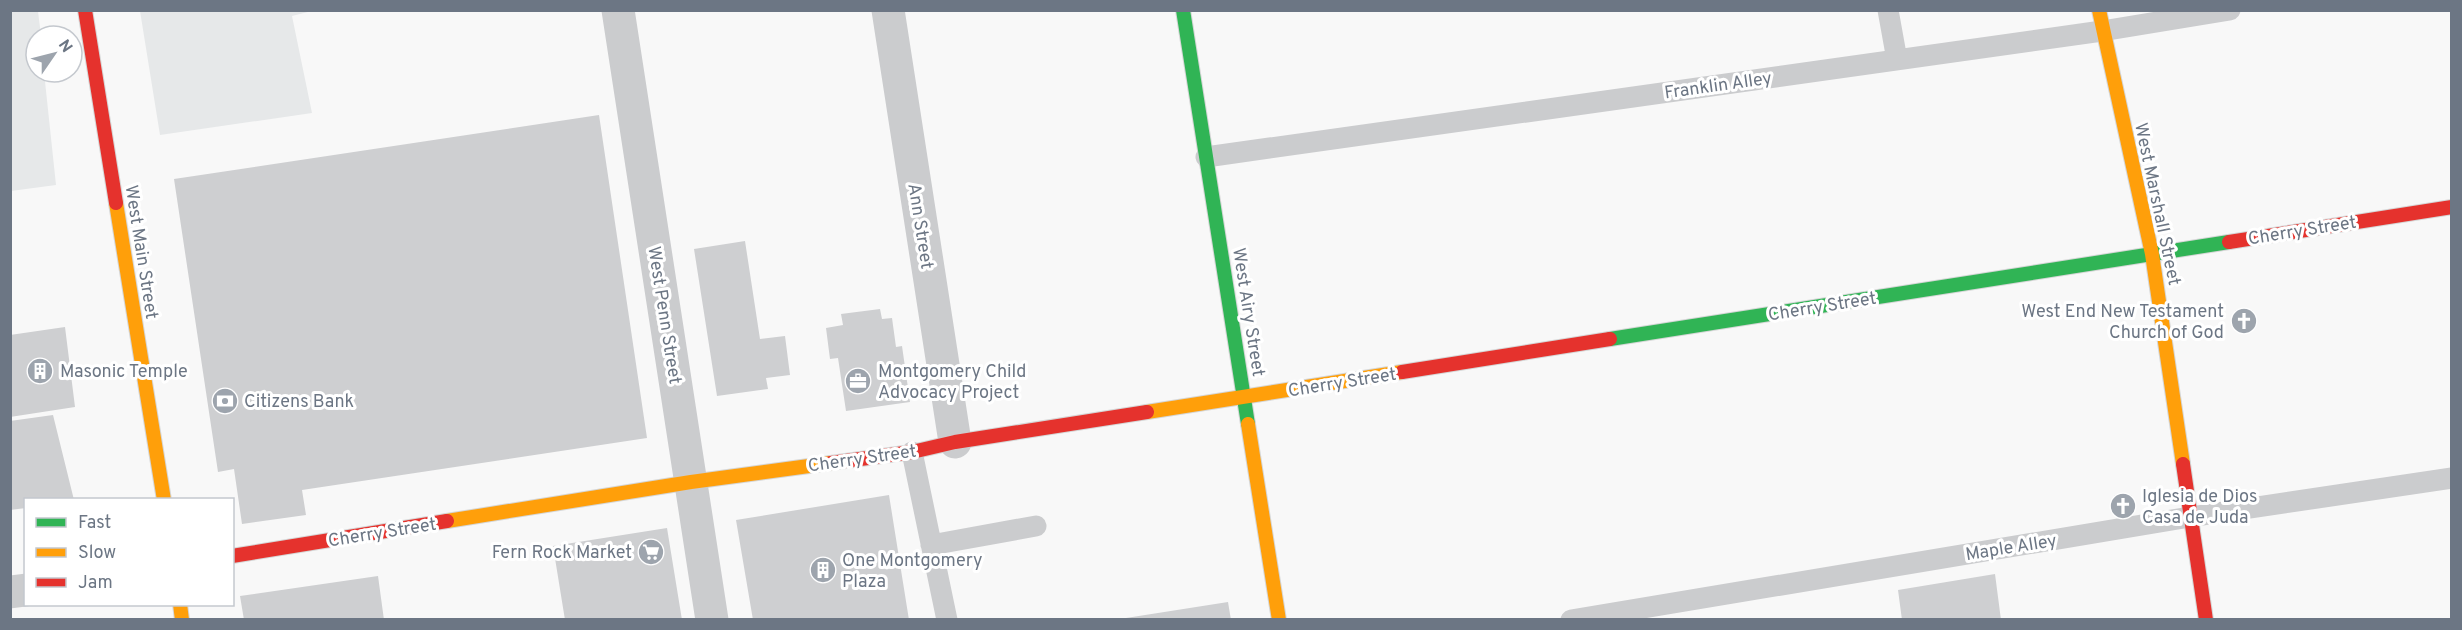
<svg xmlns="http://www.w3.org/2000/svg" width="2462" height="630" font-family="Overpass,sans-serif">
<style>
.built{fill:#e6e8e9}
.building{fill:#cecfd1}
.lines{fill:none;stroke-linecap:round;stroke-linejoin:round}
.fast-casing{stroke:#d5d6d6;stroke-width:16}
.slow-casing{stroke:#d5d6d6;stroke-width:16}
.jam-casing{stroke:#d5d6d6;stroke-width:16}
.lane{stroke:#cbccce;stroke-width:21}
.street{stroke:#cbccce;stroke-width:33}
.fast{stroke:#30b455;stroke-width:14}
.slow{stroke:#ff9f0a;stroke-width:14}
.jam{stroke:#e5322d;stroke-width:14}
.labels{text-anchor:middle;stroke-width:6;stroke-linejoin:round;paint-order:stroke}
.street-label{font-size:18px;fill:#6c7684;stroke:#fff}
.poi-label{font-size:18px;fill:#6c7684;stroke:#fff;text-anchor:start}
</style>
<rect width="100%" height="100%" fill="#f8f8f8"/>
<path class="built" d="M 10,11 L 38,11 L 41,36 L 36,36 L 36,72 L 44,72 L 56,185 L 11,191 Z
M 140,11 L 312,11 L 292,16 L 312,113 L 160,135 Z"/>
<path class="building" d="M 599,115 L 647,438 L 302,490 L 306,515 L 242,524 L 234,469 L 218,472 L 174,179 Z
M 745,241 L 760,339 L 785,336 L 790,375 L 766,378 L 768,389 L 717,396 L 694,249 Z
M 880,309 L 882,319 L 892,318 L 896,347 L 902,346 L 910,402 L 846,411 L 838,358 L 830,359 L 826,328 L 843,325 L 841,314 Z
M 65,327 L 75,407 L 10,417 L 10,335 Z
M 53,415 L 74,500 L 26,500 L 26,508 L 10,510 L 10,421 Z
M 889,495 L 909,620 L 753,620 L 736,520 Z
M 667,528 L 682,620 L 565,620 L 553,546 Z
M 1995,574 L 2001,620 L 1902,620 L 1898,590 Z
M 378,576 L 384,620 L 244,620 L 240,596 Z
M 1228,602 L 1231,620 L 1126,620 L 1126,618 Z"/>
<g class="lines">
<g class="fast-casing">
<path id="fast" d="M 1183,10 L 1248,424
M 1610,339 L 2229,242"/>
</g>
<g class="slow-casing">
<path id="slow" d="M 2099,10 L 2152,254 L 2183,464
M 116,203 L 164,500
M 1147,412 L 1402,372
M 1248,424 L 1279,620
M 447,521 L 691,482 L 831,463
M 180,604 L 182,620"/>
</g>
<g class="jam-casing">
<path id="jam" d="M 85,10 L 116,203
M 2229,242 L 2452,207
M 1402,372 L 1610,339
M 831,463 L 912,452 L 955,442 L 1147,412
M 2183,464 L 2206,620
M 232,556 L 447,521"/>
</g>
<path class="lane" d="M 1888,10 L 1897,60
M 1206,157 L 2102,31 L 2230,10
M 912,452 L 947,620
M 931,545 L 1036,526
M 1571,620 L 2190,517 L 2452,478"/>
<path class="street" d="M 618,10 L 712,620
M 888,10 L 955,442
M 10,592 L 26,590"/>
<use href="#fast" class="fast"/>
<use href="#slow" class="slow"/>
<use href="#jam" class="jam"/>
</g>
<defs>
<g id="church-disc" transform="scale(1.35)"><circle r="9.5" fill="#9da4ad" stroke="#fff"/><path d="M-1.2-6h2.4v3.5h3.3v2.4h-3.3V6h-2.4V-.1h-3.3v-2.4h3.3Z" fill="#fff"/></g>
<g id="building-disc" transform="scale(1.35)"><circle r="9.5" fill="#9da4ad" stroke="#fff"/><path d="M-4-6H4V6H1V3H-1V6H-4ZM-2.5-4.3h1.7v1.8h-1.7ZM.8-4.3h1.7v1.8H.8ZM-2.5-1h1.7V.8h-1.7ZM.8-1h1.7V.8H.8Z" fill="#fff"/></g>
<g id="office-disc" transform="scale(1.35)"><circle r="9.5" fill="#9da4ad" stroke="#fff"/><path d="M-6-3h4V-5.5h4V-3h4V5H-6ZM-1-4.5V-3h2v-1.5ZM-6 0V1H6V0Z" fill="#fff"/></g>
<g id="bank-disc" transform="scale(1.35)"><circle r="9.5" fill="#9da4ad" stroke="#fff"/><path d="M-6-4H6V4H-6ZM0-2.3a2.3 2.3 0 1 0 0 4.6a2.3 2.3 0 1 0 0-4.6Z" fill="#fff"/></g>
<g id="supermarket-disc" transform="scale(1.35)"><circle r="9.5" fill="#9da4ad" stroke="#fff"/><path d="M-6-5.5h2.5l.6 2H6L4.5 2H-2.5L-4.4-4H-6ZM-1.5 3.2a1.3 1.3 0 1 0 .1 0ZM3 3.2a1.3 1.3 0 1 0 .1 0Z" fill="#fff"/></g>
</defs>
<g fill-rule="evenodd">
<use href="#church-disc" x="2244" y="321"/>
<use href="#building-disc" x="40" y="371"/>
<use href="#office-disc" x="858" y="381"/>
<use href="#bank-disc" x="225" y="401"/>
<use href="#church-disc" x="2123" y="506"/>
<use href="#supermarket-disc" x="651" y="552"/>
<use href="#building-disc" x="823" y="570"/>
</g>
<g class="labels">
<g class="street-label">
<text transform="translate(1718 85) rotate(-8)" y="6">Franklin Alley</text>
<text transform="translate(2158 204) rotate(78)" y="6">West Marshall Street</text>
<text transform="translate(921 226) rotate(81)" y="6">Ann Street</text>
<text transform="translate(2302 230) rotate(-9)" y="6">Cherry Street</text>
<text transform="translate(142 252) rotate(81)" y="6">West Main Street</text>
<text transform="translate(1822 306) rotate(-9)" y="6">Cherry Street</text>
<text transform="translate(1249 312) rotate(81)" y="6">West Airy Street</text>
<text transform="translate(665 315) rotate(81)" y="6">West Penn Street</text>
<text transform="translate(1342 382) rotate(-9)" y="6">Cherry Street</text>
<text transform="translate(862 458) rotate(-8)" y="6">Cherry Street</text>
<text transform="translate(382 532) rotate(-9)" y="6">Cherry Street</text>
<text transform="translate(2011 547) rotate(-9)" y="6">Maple Alley</text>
</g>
<g class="poi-label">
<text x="2224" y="317" text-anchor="end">West End New Testament<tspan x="2224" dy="21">Church of God</tspan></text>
<text x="60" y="377">Masonic Temple</text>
<text x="878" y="377">Montgomery Child<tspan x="878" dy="21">Advocacy Project</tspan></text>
<text x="244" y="407">Citizens Bank</text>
<text x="2142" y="502">Iglesia de Dios<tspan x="2142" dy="21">Casa de Juda</tspan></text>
<text x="632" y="558" text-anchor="end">Fern Rock Market</text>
<text x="842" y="566">One Montgomery<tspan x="842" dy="21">Plaza</tspan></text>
</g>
</g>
<rect width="2462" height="630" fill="none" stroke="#6c7684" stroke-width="24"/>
<rect x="24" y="498" width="210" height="108" fill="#ffffff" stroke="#c4c8ce" stroke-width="1.5"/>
<rect x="36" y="518" width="30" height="9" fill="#30b455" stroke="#c4c8ce" stroke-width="1.5"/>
<text x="78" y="528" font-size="18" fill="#6c7684">Fast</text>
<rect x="36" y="548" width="30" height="9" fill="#ff9f0a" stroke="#c4c8ce" stroke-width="1.5"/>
<text x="78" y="558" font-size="18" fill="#6c7684">Slow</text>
<rect x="36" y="578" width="30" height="9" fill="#e5322d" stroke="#c4c8ce" stroke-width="1.5"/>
<text x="78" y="588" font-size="18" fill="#6c7684">Jam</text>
<g transform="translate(54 54) rotate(55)"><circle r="28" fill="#ffffff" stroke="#c4c8ce" stroke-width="1.5"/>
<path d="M0-4.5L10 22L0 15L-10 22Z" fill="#9da4ad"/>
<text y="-9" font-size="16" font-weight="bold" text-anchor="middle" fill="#6c7684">N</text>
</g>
</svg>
